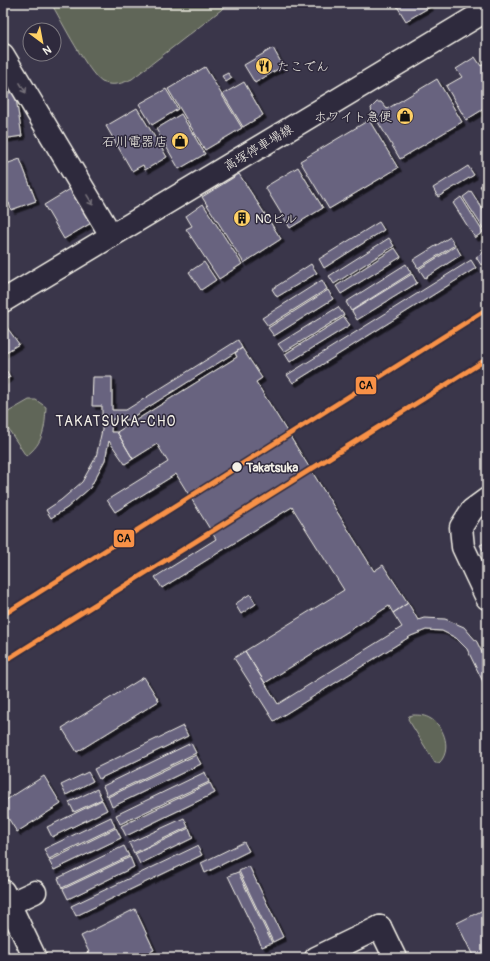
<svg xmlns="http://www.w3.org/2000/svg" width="490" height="961" font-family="Pangolin,'Klee One',sans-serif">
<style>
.green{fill:#616658;stroke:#aaaca0}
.building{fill:#67647f;stroke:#f4f1e8;filter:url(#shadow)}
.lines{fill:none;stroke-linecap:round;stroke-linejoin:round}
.street-casing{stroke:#f4f1e8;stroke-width:25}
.secondary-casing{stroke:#f4f1e8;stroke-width:25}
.street{stroke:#2f2a3d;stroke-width:22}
.secondary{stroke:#2f2a3d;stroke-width:22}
.rail-1-casing{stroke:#2f2a3d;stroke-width:8}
.rail-1{stroke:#f89147;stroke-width:5}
.oneway{stroke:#747079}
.stop-dot{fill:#f4f1e8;stroke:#2f2a3d;stroke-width:1.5}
.labels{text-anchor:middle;stroke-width:3;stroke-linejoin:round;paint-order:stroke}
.poi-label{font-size:13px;fill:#f4f1e8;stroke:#2f2a3d;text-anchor:start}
.street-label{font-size:13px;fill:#f4f1e8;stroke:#2f2a3d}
.stop-label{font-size:13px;font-weight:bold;fill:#f4f1e8;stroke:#2f2a3d;text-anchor:start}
.neighbourhood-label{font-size:14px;letter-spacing:1px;fill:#f4f1e8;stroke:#2f2a3d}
.line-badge{stroke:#2f2a3d;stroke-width:1.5}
.pale-badge-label{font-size:11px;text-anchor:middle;font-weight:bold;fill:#111}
</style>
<defs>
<filter id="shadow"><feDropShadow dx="3.5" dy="3.5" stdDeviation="0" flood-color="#0009"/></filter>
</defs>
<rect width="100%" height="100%" fill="#3a364a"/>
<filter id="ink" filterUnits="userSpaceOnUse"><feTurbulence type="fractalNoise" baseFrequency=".025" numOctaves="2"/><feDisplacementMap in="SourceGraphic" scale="8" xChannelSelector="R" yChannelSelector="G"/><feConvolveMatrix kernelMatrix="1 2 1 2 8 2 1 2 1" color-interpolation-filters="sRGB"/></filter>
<g filter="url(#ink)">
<path class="green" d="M 51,3 L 230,3 L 132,79 C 123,83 113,87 102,82 C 88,73 61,20 51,3 Z
M 29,400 L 36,400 L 46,407 C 45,427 44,443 26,456 L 3,421 L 3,415 Z
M 413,715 C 419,715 425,715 431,719 C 445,727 452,751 439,763 L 435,763 L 408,719 L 409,716 Z"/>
<path class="building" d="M 395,3 L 428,3 L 430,7 L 406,21 Z
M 273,48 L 283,66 L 255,83 L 244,65 Z
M 475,57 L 481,66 L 487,62 L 487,107 L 466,120 L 446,86 L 462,77 L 456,69 Z
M 205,67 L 242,128 L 205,150 L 168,89 Z
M 228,73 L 232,78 L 226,82 L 222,76 Z
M 437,79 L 462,122 L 400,159 L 372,112 L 371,108 L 377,102 L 381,102 L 387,109 Z
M 244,82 L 263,115 L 243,127 L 223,94 Z
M 166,89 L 178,109 L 152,125 L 139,104 Z
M 15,92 L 22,136 L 3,139 L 3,94 Z
M 137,108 L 167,157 L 145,170 L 143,165 L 132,171 L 106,126 Z
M 181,114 L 205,154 L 179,169 L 156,129 Z
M 369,120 L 398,168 L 329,209 L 300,161 Z
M 20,159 L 36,201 L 11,210 L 9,203 L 3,205 L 3,165 Z
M 468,166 L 474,175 L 438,197 L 433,188 Z
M 298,167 L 323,208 L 290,228 L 265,187 Z
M 239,174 L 281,239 L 244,263 L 202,197 Z
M 487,182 L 487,196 L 480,186 Z
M 72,188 L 93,222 L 64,239 L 44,205 Z
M 471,191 L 487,216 L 487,230 L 485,231 L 463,197 Z
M 461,197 L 483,232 L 475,238 L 453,203 Z
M 203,204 L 242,264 L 219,279 L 186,229 L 192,226 L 186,216 Z
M 379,222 L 384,230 L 324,268 L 319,259 Z
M 450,237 L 455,245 L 418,268 L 413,260 Z
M 389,238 L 394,246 L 334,284 L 329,276 Z
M 456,246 L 461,255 L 425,278 L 419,269 Z
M 395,248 L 401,257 L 341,294 L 336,286 Z
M 487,250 L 487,261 L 481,265 L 476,257 Z
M 471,260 L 476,268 L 293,383 L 287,375 Z
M 204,262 L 216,280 L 201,290 L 189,272 Z
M 311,264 L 317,273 L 277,297 L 272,289 Z
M 406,264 L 411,273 L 351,311 L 346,302 Z
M 412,274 L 417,283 L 357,320 L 352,311 Z
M 322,280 L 327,289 L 268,326 L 262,318 Z
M 328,290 L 333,299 L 274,336 L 268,328 Z
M 338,307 L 344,315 L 284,352 L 278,344 Z
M 344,317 L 350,325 L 290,362 L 285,354 Z
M 3,322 L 19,344 L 3,354 Z
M 238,340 L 242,348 L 128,420 L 112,419 L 111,432 L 117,432 L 133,459 L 125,464 L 109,441 L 105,460 L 90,488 L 67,508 L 51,518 L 46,510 L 61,500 L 82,482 L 96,457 L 102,430 L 102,406 L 92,406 L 93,377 L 112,377 L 112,410 L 126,410 Z
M 242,348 L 262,378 L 256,382 L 374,571 L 383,565 L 408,603 L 393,613 L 389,606 L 265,683 L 245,651 L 344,590 L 292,507 L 162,588 L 155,577 L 216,539 L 176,474 L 115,512 L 107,500 L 168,462 L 157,444 L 133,459 L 117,432 L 237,357 L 235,353 Z
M 3,365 L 10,377 L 3,381 Z
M 487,542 L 487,558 L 480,545 Z
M 250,594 L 256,604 L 241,614 L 235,604 Z
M 408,603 L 418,620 L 424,618 L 445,619 L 464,627 L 477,642 L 487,663 L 487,690 L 467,649 L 456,638 L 442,631 L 426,630 L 411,636 L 274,721 L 234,658 L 245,651 L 278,704 L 402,627 L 393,613 Z
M 144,677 L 159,701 L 77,752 L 62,728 Z
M 183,726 L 188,736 L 99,779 L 94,769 Z
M 191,743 L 196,753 L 107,796 L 103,786 Z
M 196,755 L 201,764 L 112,807 L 108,797 Z
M 88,772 L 93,781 L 66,795 L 61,785 Z
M 205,772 L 209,782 L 120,824 L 116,815 Z
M 44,776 L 61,804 L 17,832 L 3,810 L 3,802 Z
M 210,783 L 215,793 L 126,836 L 121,826 Z
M 97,789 L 102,799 L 74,812 L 69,802 Z
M 102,800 L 107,810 L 52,837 L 47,827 Z
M 111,817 L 115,827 L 49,859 L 44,849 Z
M 184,818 L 188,827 L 134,853 L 129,843 Z
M 116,828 L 121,838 L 54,870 L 49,861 Z
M 189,828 L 193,838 L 140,864 L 135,854 Z
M 244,842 L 249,851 L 205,873 L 201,863 Z
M 124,846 L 129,856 L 62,888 L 58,878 Z
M 197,846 L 202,855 L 76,916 L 71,906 Z
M 130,857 L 134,867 L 68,899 L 63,889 Z
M 249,866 L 283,937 L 273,942 L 239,871 Z
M 238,872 L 272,943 L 262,947 L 228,876 Z
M 135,909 L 154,950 L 137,958 L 83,958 L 82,955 L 89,952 L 81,936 Z
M 485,909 L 487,914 L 487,958 L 474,958 L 457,923 Z"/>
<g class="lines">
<g class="street-casing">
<path id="street" d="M 3,55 L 111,235
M 487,499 L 472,510 L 461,527 L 463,547 L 487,598
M 3,891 L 35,958
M 9,904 L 35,892
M 316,958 L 380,927"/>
</g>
<g class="secondary-casing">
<path id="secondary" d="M 3,301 L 487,10
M 380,927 L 395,958"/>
</g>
<use href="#street" class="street"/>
<use href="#secondary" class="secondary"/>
<g class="rail-1-casing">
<path id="rail-1" d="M 3,615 L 487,309
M 3,662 L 487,359"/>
</g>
<use href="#rail-1" class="rail-1"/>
</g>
<defs><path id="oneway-shaft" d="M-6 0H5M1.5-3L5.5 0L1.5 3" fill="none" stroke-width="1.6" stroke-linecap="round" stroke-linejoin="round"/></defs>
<g class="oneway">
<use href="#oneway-shaft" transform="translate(23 88) rotate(59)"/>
<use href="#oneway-shaft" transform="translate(90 200) rotate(59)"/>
</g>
</g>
<defs>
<g id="restaurant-disc" transform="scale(0.9)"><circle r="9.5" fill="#ffd166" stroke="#2f2a3d"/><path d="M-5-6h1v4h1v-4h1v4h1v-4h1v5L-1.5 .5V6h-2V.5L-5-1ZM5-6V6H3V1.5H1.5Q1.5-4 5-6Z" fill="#111"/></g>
<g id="shop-disc" transform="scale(0.9)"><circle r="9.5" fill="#ffd166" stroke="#2f2a3d"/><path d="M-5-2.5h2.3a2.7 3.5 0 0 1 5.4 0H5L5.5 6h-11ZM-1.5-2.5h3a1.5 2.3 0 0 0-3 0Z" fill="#111"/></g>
<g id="building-disc" transform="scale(0.9)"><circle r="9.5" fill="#ffd166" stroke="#2f2a3d"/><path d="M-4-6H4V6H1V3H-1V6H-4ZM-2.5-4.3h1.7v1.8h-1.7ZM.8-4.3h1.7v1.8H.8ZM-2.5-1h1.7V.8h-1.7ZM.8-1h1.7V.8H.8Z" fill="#111"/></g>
</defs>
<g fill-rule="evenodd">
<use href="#restaurant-disc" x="264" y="66"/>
<use href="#shop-disc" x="405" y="116"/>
<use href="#shop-disc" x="180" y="141"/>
<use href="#building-disc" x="242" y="218"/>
</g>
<circle class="stop-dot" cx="237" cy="467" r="5.5"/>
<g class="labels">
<g class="poi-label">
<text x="277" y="71">たこでん</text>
<text x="392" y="121" text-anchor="end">ホワイト急便</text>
<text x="167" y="146" text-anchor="end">石川電器店</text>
<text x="255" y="223">NCビル</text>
</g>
<g class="street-label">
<text transform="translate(258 147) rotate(-31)" y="5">高塚停車場線</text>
</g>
<g class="stop-label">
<text x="246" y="472">Takatsuka</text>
</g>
<g class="neighbourhood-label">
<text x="116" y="426">TAKATSUKA-CHO</text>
</g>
</g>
<g class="line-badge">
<rect x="355" y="376" width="22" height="19" rx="4" fill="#f89147"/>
<rect x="113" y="529" width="22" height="19" rx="4" fill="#f89147"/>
</g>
<g class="pale-badge-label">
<text x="366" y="389">CA</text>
<text x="124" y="542">CA</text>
</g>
<rect width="490" height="961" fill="none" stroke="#2f2a3d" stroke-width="16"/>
<rect x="8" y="8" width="474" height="945" fill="none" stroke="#f4f1e8" stroke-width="1.5" filter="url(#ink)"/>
<g transform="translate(42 42) rotate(148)"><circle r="19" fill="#2f2a3d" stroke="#7e7a81"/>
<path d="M0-3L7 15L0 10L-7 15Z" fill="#ffd166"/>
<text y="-6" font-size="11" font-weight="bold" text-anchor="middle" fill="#f4f1e8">N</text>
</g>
</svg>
